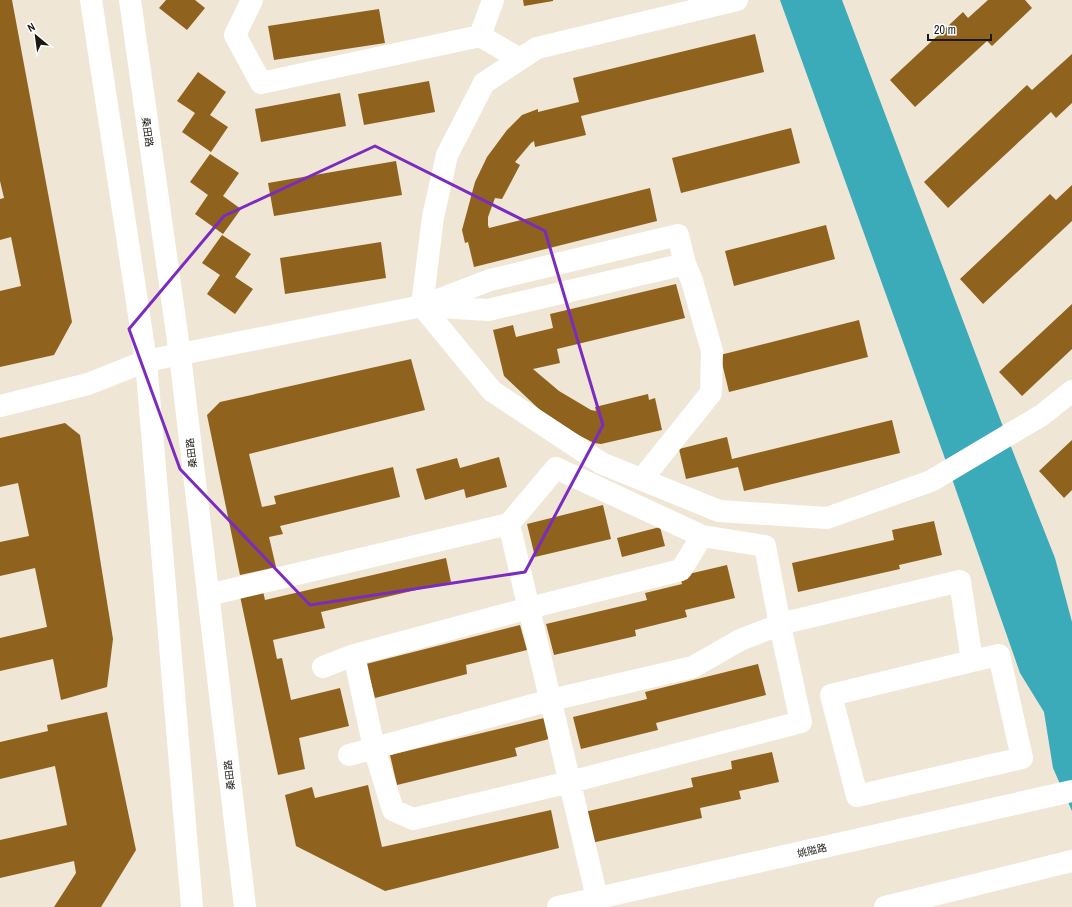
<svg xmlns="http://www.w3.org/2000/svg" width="1072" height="907" font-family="'Archivo Narrow','Noto Sans SC',sans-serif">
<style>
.water{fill:#3baab9}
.building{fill:#8f621e}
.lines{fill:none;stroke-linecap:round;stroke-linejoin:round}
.minor{stroke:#fff;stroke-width:22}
.major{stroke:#fff;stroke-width:22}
.marked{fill:none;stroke:#7b2cbf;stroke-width:3;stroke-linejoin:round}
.labels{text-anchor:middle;stroke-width:3;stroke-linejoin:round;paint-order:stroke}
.street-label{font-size:10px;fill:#1c1812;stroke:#fff}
</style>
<rect width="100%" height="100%" fill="#f0e6d5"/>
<path class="water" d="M 780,0 L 842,0 L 1002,424 L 1055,558 L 1072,622 L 1072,811 L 1053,768 L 1044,712 L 1020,673 L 943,453 Z"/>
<path class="building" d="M 0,0 L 12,0 L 72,322 L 54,355 L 0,367 L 0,291 L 21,286 L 11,237 L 0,240 L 0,199 L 4,198 L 0,181 Z
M 166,0 L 195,0 L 205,8 L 187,30 L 159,8 Z
M 523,0 L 553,0 L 553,1 L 524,6 Z
M 988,0 L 1025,0 L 1032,8 L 992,46 L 987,41 L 915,107 L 890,80 L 963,12 L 968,18 Z
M 379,9 L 385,43 L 274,60 L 268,26 Z
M 755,34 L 764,72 L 581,116 L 586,135 L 535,147 L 534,141 L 531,143 L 515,162 L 520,165 L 502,199 L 495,198 L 488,217 L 488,225 L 489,228 L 650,188 L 657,221 L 474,267 L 468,242 L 465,243 L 462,230 L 475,182 L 487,157 L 507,130 L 522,115 L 538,109 L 538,112 L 579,102 L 573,78 Z
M 1072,54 L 1072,103 L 1056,118 L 1051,112 L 948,208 L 924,182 L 1027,85 L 1032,90 Z
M 198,72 L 226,92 L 210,115 L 228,127 L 211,152 L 182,132 L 195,113 L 177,101 Z
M 429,81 L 435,112 L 364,125 L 358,94 Z
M 340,93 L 346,126 L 261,142 L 255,109 Z
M 791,128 L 800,163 L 681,193 L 672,158 Z
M 210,154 L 239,173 L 223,196 L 241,209 L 223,234 L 195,214 L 208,195 L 190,182 Z
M 396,161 L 402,195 L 274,216 L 268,183 Z
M 1072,185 L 1072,221 L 983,304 L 960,279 L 1050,194 L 1056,200 Z
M 826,225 L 835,259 L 734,286 L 725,251 Z
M 222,235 L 251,254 L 235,277 L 253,289 L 235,314 L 207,294 L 220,275 L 202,263 Z
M 381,242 L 386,278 L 285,294 L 280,258 Z
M 676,284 L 685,318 L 557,349 L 560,363 L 533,369 L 559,391 L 591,410 L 596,411 L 595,407 L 648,394 L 649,400 L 655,398 L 662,430 L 601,444 L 594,443 L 563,427 L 540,410 L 504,376 L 493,330 L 513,325 L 516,337 L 553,328 L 550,314 Z
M 1072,304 L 1072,349 L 1022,396 L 999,372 Z
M 859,320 L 868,357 L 729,392 L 720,355 Z
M 411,359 L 425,410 L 249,454 L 262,507 L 276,504 L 274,496 L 393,467 L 400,497 L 280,526 L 283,534 L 269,537 L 276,567 L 240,575 L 207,415 L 220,402 Z
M 892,420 L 900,453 L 744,491 L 738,467 L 686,479 L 679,449 L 727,437 L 732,459 Z
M 65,423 L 80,435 L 113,639 L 107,687 L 61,700 L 53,659 L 0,671 L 0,638 L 47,627 L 35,568 L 0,576 L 0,542 L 29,536 L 18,483 L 0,487 L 0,438 Z
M 1072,440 L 1072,490 L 1064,498 L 1039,471 Z
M 499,457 L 507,487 L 466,498 L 464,489 L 425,500 L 416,469 L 457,458 L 460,468 Z
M 603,505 L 611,539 L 535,557 L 527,524 Z
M 934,521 L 942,555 L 899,565 L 900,569 L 798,592 L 792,563 L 894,540 L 892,530 Z
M 660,527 L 665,546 L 622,557 L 617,538 Z
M 446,558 L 451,582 L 321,612 L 325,628 L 273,640 L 277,659 L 282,658 L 291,700 L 340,688 L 349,726 L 299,738 L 305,769 L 278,775 L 240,596 L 263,591 L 265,600 Z
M 727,565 L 735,598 L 685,610 L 687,617 L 635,630 L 636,636 L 554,655 L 546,624 L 647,600 L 645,593 L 682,584 L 680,576 Z
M 520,625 L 527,650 L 466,665 L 467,674 L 375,698 L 366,664 Z
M 758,664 L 766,695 L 656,723 L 658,730 L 581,749 L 573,717 L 647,699 L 645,692 Z
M 107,712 L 136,850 L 101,907 L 54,907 L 76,873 L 74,861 L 0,878 L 0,840 L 67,825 L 55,766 L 0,779 L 0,742 L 48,731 L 47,725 Z
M 544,718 L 549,739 L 515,748 L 517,756 L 397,785 L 390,755 Z
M 772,752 L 779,782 L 739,791 L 741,799 L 700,808 L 702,818 L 587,844 L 580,813 L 693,787 L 691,778 L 732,769 L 731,761 Z
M 368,785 L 382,847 L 551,810 L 559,848 L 385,891 L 296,846 L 285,795 L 312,787 L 315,798 Z"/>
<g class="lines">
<path class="minor" d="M 252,0 L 235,35 L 261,83 L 480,36 L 520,59
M 480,36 L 493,0
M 678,235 L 685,264 L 488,310 L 422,306 L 490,280 Z
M 422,306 L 433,217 L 447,155 L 484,83 L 537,48 L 737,0
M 0,406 L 88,384 L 146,361 L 422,306 L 492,391 L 601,463 L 719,511 L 827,518 L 931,481 L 1042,415 L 1072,391
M 642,479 L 711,393 L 712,351 L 692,281 L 685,264
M 208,595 L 509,524 L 597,898
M 354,655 L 374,748 L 393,810 L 413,819 L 570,782 L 801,722 L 780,625 L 765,546 L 702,536
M 323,667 L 354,655 L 533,607 L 681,570 L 702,536 L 556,468 L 509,524
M 349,755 L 551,700 L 693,667 L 740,640 L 784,623 L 960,581 L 972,661 L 831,695 L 857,796 L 1022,758 L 999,655 L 972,661"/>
<path class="major" d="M 91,0 L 146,361 L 192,907
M 130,0 L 180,355 L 245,907
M 558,907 L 1072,791
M 885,907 L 1072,861"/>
</g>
<path class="marked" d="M 375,146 L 545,231 L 603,425 L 525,572 L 310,605 L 180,469 L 129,329 L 224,216 Z"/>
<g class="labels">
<g class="street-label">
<text transform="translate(148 132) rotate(82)" y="4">桑田路</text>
<text transform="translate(191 453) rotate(-97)" y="4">桑田路</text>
<text transform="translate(229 775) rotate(-97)" y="4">桑田路</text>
<text transform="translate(812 850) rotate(-13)" y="4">姚隘路</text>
</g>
</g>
<g transform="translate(36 36) rotate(331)" stroke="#ffffff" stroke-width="3" paint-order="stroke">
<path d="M0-3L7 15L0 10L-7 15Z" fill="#1c1812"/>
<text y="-6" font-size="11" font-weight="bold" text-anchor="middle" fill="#1c1812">N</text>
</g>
<path d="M928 34v6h63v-6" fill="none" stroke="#1c1812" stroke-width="2"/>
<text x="934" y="34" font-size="12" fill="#1c1812" stroke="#ffffff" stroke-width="3" paint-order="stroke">20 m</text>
</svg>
